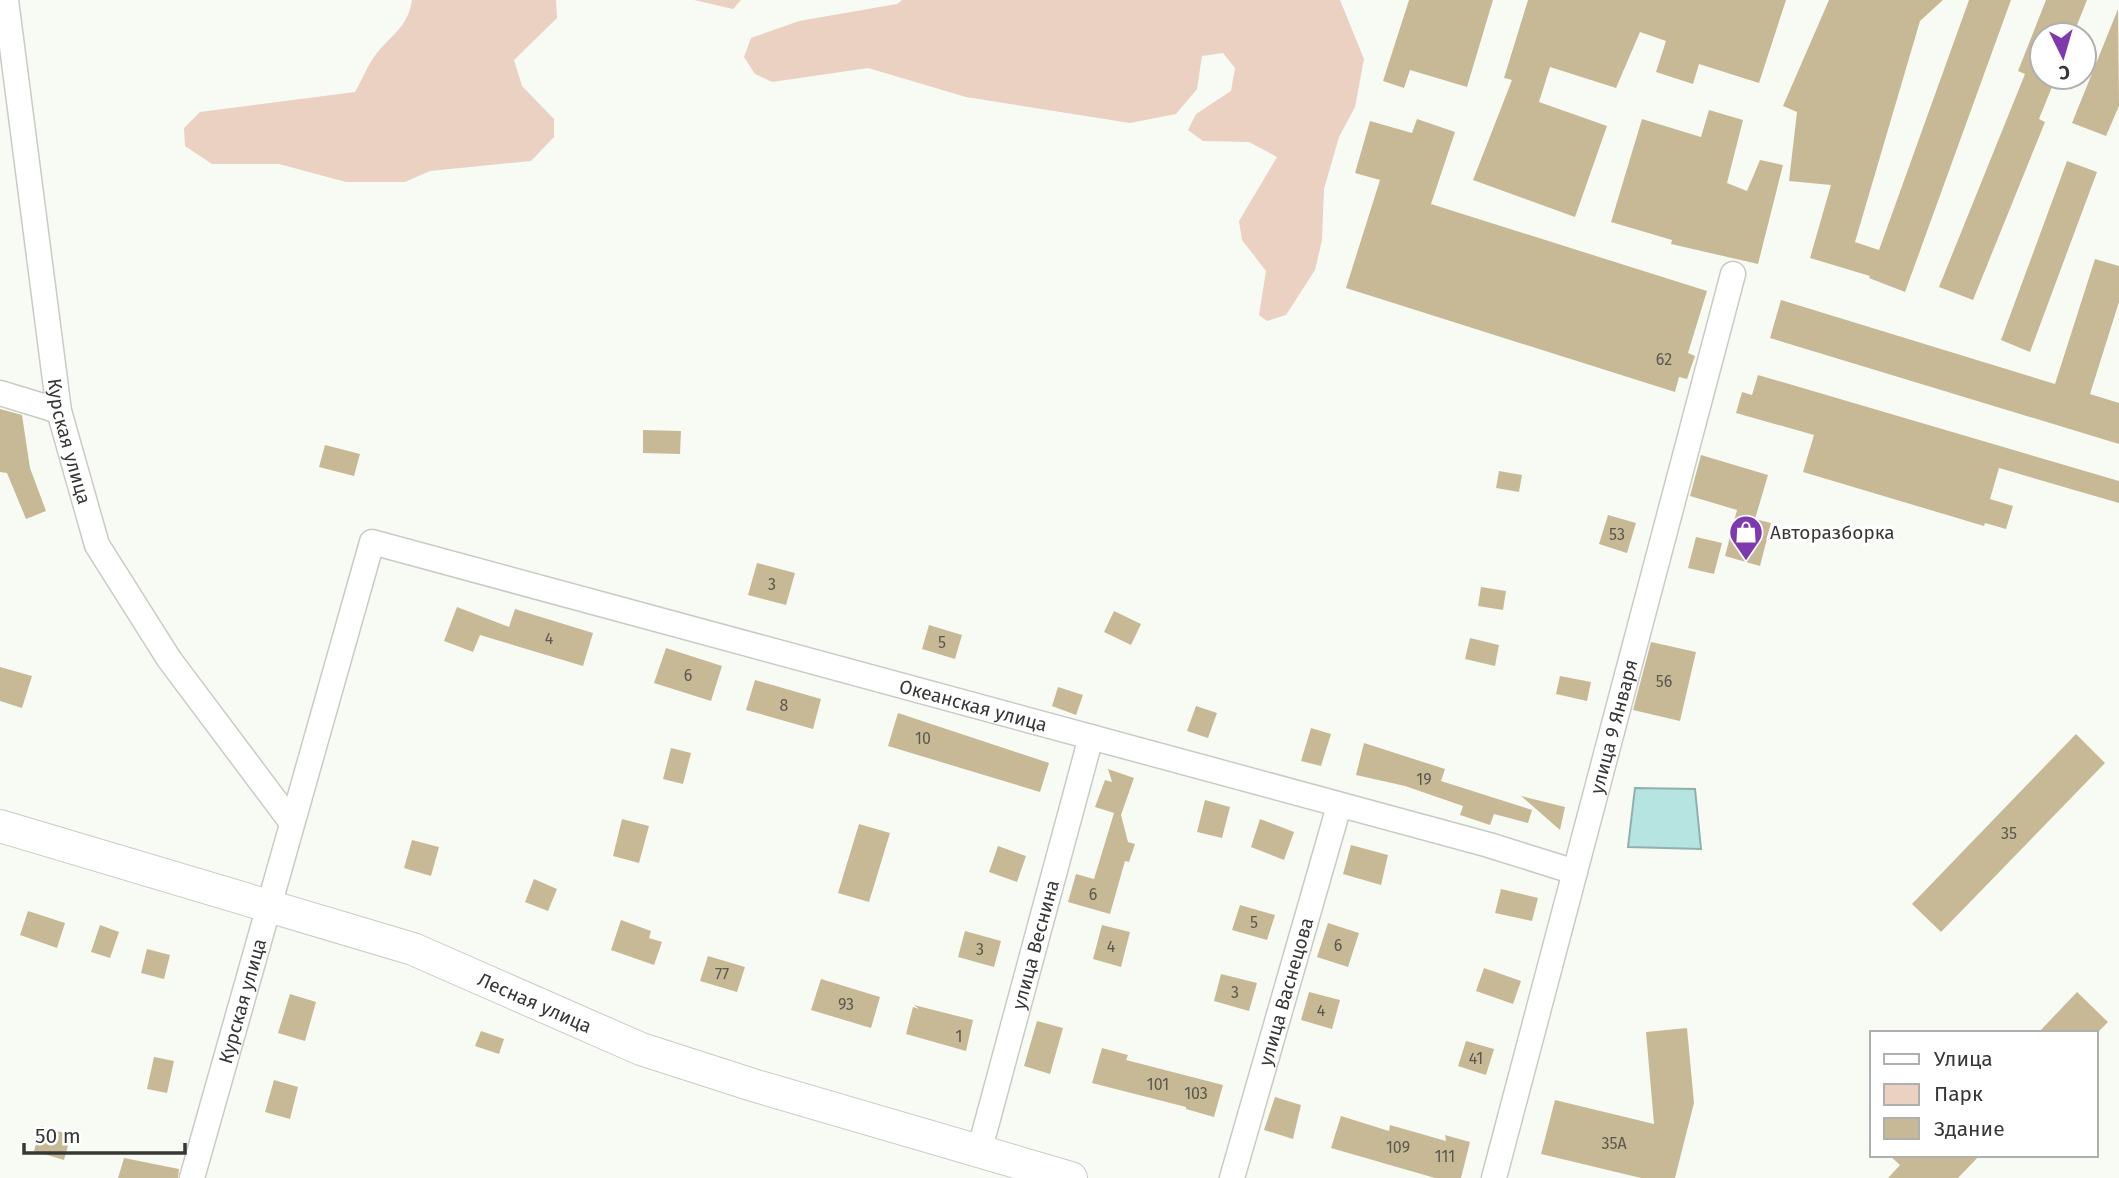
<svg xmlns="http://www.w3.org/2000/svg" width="2119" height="1178" font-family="'Fira Sans',sans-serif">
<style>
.green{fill:#ead1c2}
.water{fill:#b5e4e1;stroke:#8fb0ad;stroke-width:2}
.building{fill:#c8b996}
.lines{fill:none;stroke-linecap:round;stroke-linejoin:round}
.minor-casing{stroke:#c9cbc5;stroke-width:27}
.tertiary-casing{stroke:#c9cbc5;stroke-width:34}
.minor{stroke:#fff;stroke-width:24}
.tertiary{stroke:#fff;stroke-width:32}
.labels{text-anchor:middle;stroke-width:7;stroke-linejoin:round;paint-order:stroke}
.number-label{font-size:16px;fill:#5b584d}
.street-label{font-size:19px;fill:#373835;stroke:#fff}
.poi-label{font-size:19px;fill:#373835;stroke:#fff;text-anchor:start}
</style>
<rect width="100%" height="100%" fill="#f8fbf4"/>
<path class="green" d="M 412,0 L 556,0 L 557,18 L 514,60 L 522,86 L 554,119 L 554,137 L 531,161 L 430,171 L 405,182 L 346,182 L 279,164 L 212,164 L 185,146 L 184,128 L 200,112 L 355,92 C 362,80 368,64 377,53 C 392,34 408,27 412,0 Z
M 694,0 L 741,0 L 733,9 Z
M 902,0 L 1340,0 L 1364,59 L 1355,107 L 1339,137 L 1324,189 L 1322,240 L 1315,270 L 1286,315 L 1267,321 L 1259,315 L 1266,271 L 1242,240 L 1239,221 L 1277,157 L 1249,142 L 1203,141 L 1188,130 L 1196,114 L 1231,91 L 1235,68 L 1223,53 L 1202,56 L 1197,89 L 1176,114 L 1130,123 L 966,97 L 868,68 L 772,82 L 755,74 L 744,57 L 751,38 L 799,21 L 897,4 Z"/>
<path class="water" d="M 1635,788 L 1695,789 L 1701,849 L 1628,847 Z"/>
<path class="building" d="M 1409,0 L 1493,0 L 1467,87 L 1410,70 L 1404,88 L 1383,81 Z
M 1528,0 L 1786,0 L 1759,83 L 1699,64 L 1693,84 L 1656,72 L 1666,41 L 1640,32 L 1616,88 L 1550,67 L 1539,102 L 1607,126 L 1575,217 L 1473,180 L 1512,80 L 1504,78 Z
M 1829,0 L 1943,0 L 1920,21 L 1855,242 L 1879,250 L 1969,0 L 2011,0 L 1905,292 L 1869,278 L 1870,276 L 1810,258 L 1831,185 L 1789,181 L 1797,112 L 1783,106 Z
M 2046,0 L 2087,0 L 2073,35 L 2042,35 L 2042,77 L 2056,77 L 2039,119 L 2045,122 L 1973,300 L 1939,287 L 2025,74 L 2018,71 Z
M 2118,9 L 2119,106 L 2106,136 L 2072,123 Z
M 1709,110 L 1743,120 L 1727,183 L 1747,191 L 1760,160 L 1783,165 L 1758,264 L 1671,244 L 1672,240 L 1611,222 L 1642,119 L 1701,137 Z
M 1417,119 L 1455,132 L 1431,204 L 1707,291 L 1688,353 L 1695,356 L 1687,379 L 1679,377 L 1675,392 L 1346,288 L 1380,180 L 1355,173 L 1370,121 L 1412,133 Z
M 2067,161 L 2097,172 L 2030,352 L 2001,340 Z
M 2095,259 L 2119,266 L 2119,302 L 2090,394 L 2119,403 L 2119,444 L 1770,338 L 1781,300 L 2055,384 Z
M 1758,375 L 2119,481 L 2119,503 L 1999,468 L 1990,499 L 2013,506 L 2006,529 L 1985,523 L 1984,526 L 1803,472 L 1814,435 L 1736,413 L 1742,392 L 1752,395 Z
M 0,409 L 22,415 L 30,468 L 46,511 L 26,519 L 7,473 L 0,472 Z
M 643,430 L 681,431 L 680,454 L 643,453 Z
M 325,445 L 360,454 L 354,476 L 319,467 Z
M 1701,455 L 1768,475 L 1755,519 L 1771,523 L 1760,566 L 1725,556 L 1737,510 L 1690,496 Z
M 1499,471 L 1522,475 L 1519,492 L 1496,488 Z
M 1608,515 L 1636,523 L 1627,553 L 1599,544 Z
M 1696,537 L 1722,543 L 1714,574 L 1688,568 Z
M 757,563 L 795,573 L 786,605 L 748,595 Z
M 1481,587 L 1506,591 L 1503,610 L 1478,606 Z
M 457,607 L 509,627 L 515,609 L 593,633 L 583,666 L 480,635 L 473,652 L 444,641 Z
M 1114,611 L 1141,624 L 1131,645 L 1104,632 Z
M 929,625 L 962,635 L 955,659 L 922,649 Z
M 1470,638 L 1499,645 L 1495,666 L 1465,659 Z
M 1651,642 L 1696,652 L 1680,721 L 1633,710 Z
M 666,648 L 722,666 L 711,701 L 654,683 Z
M 0,667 L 32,676 L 22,708 L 0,701 Z
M 1560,676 L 1591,682 L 1587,701 L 1556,694 Z
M 755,680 L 821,699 L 813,729 L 746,710 Z
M 1058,687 L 1083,695 L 1076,715 L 1052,706 Z
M 1196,706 L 1217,713 L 1208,738 L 1187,731 Z
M 898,713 L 1049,763 L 1040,792 L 888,746 Z
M 1311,728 L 1331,734 L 1321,766 L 1301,761 Z
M 2076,734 L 2105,763 L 1941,932 L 1912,904 Z
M 1364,743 L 1445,769 L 1441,781 L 1532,810 L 1528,823 L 1494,814 L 1490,825 L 1460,815 L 1463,806 L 1405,786 L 1356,775 Z
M 671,748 L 691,753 L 683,784 L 663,779 Z
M 1108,769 L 1134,778 L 1121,815 L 1128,842 L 1135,844 L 1129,862 L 1125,861 L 1110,914 L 1068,902 L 1076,874 L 1094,879 L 1114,813 L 1095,807 L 1105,780 L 1112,782 Z
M 1521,796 L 1565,807 L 1560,830 Z
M 1205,800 L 1230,807 L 1222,838 L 1197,832 Z
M 622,819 L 649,826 L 639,863 L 613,856 Z
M 1260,819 L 1294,832 L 1284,860 L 1251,847 Z
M 859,824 L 890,833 L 869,902 L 838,893 Z
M 412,840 L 439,847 L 431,876 L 404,868 Z
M 1351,845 L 1388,855 L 1381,885 L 1343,874 Z
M 998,846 L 1026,856 L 1017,882 L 989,872 Z
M 534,879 L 557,889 L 548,911 L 525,902 Z
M 1501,889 L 1538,898 L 1532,921 L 1495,913 Z
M 1240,905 L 1275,915 L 1267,940 L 1232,930 Z
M 28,911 L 65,923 L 57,948 L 20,935 Z
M 621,920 L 651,931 L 649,938 L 662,942 L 654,965 L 611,950 Z
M 1328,923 L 1359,933 L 1348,967 L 1317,957 Z
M 100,925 L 119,932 L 110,958 L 91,952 Z
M 1102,925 L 1130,932 L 1121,967 L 1093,959 Z
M 965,931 L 1001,941 L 994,967 L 958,957 Z
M 147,949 L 170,955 L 164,979 L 141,973 Z
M 708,956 L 745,967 L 737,992 L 700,981 Z
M 1484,968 L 1521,981 L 1513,1004 L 1476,991 Z
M 1221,974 L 1257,983 L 1249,1011 L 1214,1001 Z
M 821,979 L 880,997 L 871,1028 L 811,1010 Z
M 1309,992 L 1340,1000 L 1332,1029 L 1301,1020 Z
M 2077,992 L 2108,1022 L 2097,1033 L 2038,1033 Z
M 290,994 L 316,1002 L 305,1041 L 278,1033 Z
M 914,1005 L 973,1020 L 966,1051 L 906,1034 L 913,1007 L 919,1009 Z
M 1037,1021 L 1063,1028 L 1050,1074 L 1024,1066 Z
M 1687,1028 L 1694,1103 L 1675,1178 L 1641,1178 L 1541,1154 L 1555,1100 L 1654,1124 L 1646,1032 Z
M 481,1031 L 504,1039 L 499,1054 L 475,1046 Z
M 1466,1041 L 1494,1049 L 1486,1075 L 1458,1066 Z
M 1102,1048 L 1128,1055 L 1126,1060 L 1223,1085 L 1214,1117 L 1186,1109 L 1186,1107 L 1092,1083 Z
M 154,1057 L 174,1061 L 167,1093 L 147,1089 Z
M 274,1080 L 298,1087 L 290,1119 L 265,1112 Z
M 1275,1097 L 1301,1105 L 1293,1139 L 1264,1130 Z
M 1341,1116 L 1389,1131 L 1390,1125 L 1446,1141 L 1445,1135 L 1470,1142 L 1461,1178 L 1435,1178 L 1331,1148 Z
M 41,1126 L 71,1135 L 64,1160 L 34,1151 Z
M 1889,1155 L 1980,1155 L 1958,1178 L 1888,1178 L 1900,1165 Z
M 124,1158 L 179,1169 L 178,1178 L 118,1178 Z"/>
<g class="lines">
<g class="minor-casing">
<g id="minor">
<path id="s1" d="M 6,0 L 59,411 L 97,545 L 169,659 L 292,823"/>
<path d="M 0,393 L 59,411"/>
<path id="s2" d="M 979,1152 L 1091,737"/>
<path id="s3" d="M 192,1178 L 372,542 L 1489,845 L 1575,872"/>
<path id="s4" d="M 1232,1178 L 1339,806"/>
<path id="s5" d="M 1494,1178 L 1733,274"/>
</g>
</g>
<g class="tertiary-casing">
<g id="tertiary">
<path id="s6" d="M 0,826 L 413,949 L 641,1049 L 756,1086 L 1071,1178"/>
</g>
</g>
<use href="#minor" class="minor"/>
<use href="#tertiary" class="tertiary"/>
</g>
<defs>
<g id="shop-pin" transform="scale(1.75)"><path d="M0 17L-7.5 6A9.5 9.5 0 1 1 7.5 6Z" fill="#7d39ad" stroke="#fff"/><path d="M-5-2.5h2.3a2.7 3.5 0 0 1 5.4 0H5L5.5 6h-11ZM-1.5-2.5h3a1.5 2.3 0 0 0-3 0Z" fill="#fff"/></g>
</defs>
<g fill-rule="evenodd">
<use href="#shop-pin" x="1746" y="532"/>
</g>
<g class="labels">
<g class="number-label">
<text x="1664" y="365">62</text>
<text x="1617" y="540">53</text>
<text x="772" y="590">3</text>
<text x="549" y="644">4</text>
<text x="942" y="648">5</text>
<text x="688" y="681">6</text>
<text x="1664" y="687">56</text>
<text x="784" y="711">8</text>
<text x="923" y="744">10</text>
<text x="1424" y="785">19</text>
<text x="2009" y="839">35</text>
<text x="1093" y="900">6</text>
<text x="1254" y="928">5</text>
<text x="1338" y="951">6</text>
<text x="1111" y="952">4</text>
<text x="980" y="955">3</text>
<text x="722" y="980">77</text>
<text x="1235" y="998">3</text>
<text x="846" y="1010">93</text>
<text x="1321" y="1016">4</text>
<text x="959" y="1042">1</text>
<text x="1476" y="1064">41</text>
<text x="1158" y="1090">101</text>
<text x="1196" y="1099">103</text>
<text x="1614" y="1149">35А</text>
<text x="1398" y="1153">109</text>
<text x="1445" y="1162">111</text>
</g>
<g class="street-label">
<text dy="7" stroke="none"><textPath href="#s1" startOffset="446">Курская улица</textPath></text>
<text dy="7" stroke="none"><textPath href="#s3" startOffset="1284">Океанская улица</textPath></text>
<text dy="7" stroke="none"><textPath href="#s5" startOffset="467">улица 9 Января</textPath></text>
<text dy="7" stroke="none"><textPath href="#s2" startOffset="215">улица Веснина</textPath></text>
<text dy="7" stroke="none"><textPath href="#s4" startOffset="194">улица Васнецова</textPath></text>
<text dy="7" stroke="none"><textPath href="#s3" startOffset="184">Курская улица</textPath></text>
<text dy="7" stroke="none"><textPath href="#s6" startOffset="564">Лесная улица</textPath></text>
</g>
<g class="poi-label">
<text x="1770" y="539">Авторазборка</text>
</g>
</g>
<rect x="1870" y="1031" width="228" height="126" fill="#ffffff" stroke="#afafae" stroke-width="2"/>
<rect x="1884" y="1054" width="35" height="10" fill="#ffffff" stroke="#afafae" stroke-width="2"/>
<text x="1934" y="1066" font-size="21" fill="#373835">Улица</text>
<rect x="1884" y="1084" width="35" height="21" fill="#ead1c2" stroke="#afafae" stroke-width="2"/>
<text x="1934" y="1101" font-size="21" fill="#373835">Парк</text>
<rect x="1884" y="1118" width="35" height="21" fill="#c8b996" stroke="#afafae" stroke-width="2"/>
<text x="1934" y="1136" font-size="21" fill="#373835">Здание</text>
<g transform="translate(2063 56) rotate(175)"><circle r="33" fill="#ffffff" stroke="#afafae" stroke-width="2"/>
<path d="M0-5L12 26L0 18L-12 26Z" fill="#7d39ad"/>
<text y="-10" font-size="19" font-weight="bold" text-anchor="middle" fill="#373835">С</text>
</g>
<path d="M24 1143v10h161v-10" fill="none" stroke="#373835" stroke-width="3.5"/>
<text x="35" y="1143" font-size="21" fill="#373835" stroke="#ffffff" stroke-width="5" paint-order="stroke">50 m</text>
</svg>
